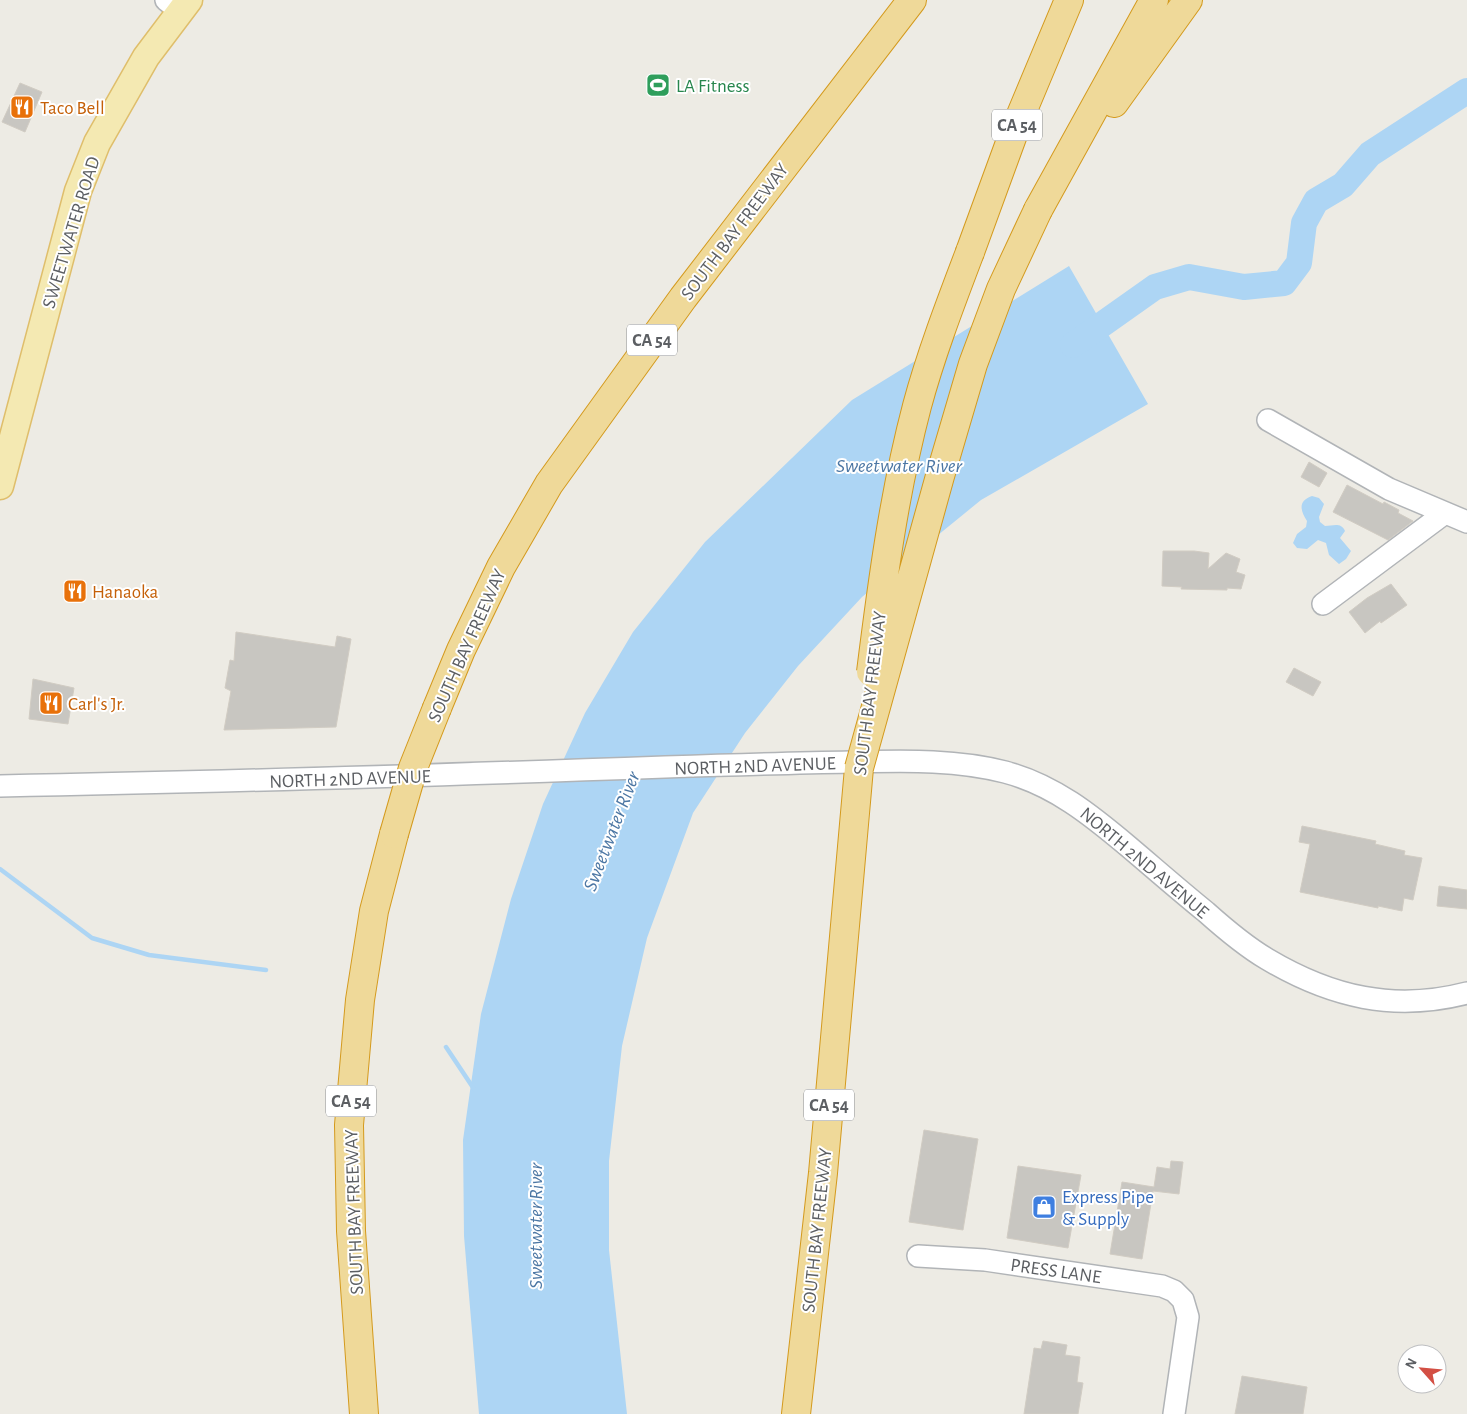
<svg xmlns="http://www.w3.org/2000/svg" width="1467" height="1414" font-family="'Alegreya Sans',sans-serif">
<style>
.water{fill:#add5f4}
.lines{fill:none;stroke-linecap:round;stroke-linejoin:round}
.stream{stroke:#add5f4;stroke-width:4.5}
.river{stroke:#add5f4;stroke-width:26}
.building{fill:#c8c6c1;stroke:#d1ccc3}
.minor-casing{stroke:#b1b4b7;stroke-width:24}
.major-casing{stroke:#dfbe6b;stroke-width:29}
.highway-casing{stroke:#d49a1d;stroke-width:30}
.minor{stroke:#fff;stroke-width:21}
.major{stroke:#f4e9b2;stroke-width:26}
.highway{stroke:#efd999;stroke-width:28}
.highway-bridge-casing{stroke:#d49a1d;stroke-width:30;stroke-linecap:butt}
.highway-bridge{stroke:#efd999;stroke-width:28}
.labels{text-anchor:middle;stroke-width:4;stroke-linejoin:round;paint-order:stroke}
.shield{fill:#fff;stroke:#8d8f92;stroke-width:1}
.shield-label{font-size:18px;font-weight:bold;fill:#5c5f63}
.leisure-label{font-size:19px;fill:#27864d;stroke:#fff;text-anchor:start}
.food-label{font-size:19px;fill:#c56008;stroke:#fff;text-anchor:start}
.street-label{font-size:19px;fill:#5c5f63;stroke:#fff}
.shop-label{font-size:19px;fill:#366cbe;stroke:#fff;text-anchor:start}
.water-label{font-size:20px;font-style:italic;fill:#4c77a4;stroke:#fff}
</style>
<rect width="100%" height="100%" fill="#edebe4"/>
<path class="water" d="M 1069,266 L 1148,404 L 981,500 L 862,597 L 798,666 L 745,733 L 693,813 L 647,938 L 622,1046 L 609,1161 L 609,1250 L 627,1414 L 479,1414 L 464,1236 L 463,1140 L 481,1014 L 511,899 L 543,804 L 585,713 L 633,632 L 705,542 L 852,400 Z
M 1312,496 L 1319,498 L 1324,504 L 1319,517 L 1320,522 L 1325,526 C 1333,526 1341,522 1345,531 L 1340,538 L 1351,551 L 1346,559 L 1339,564 L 1329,555 L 1326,543 L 1318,540 L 1307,549 L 1297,548 L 1293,543 L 1297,534 L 1306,527 L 1307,521 C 1300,510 1298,501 1312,496 Z"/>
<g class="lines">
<path class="stream" d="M 0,869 L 92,938 L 149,955 L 266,970
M 446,1047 L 474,1089"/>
<path class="river" d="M 1073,345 L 1155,287 L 1189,277 L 1244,287 L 1284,283 L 1299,263 L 1304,223 L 1316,201 L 1343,185 L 1370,154 L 1467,91"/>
</g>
<path class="building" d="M 20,83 L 42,92 L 25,132 L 2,122 Z
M 1309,462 L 1327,473 L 1319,487 L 1301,477 Z
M 1347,485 L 1383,504 L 1384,502 L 1399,510 L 1398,513 L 1413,521 L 1388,540 L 1333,512 Z
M 1163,551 L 1194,551 L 1209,553 L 1208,569 L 1226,553 L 1240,559 L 1236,572 L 1245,575 L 1241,589 L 1227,588 L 1227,590 L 1181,589 L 1182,587 L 1162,586 Z
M 1391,584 L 1407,605 L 1381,623 L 1380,621 L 1365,633 L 1349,612 L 1367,598 Z
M 236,632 L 335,647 L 337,636 L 351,639 L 336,727 L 224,730 L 231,691 L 225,688 L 230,660 L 234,661 Z
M 1294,668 L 1321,682 L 1313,696 L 1286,682 Z
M 33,679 L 74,688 L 68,724 L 29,719 Z
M 1302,826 L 1376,841 L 1375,844 L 1405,851 L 1404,855 L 1422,858 L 1413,900 L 1404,898 L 1402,911 L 1378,906 L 1378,908 L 1300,892 L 1310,844 L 1299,842 Z
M 1439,886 L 1467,890 L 1467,909 L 1437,906 Z
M 924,1130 L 978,1139 L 963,1230 L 909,1222 Z
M 1171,1161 L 1183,1162 L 1179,1194 L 1153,1191 L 1142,1259 L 1110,1254 L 1122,1182 L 1154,1187 L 1157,1167 L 1170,1169 Z
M 1018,1166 L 1081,1175 L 1068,1248 L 1007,1238 Z
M 1043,1341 L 1067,1345 L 1065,1355 L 1080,1357 L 1077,1382 L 1083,1383 L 1078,1414 L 1024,1414 L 1034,1348 L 1041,1349 Z
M 1242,1376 L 1307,1387 L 1303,1414 L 1235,1414 Z"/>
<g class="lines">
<g class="minor-casing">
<path id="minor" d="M 166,0 L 180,11
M 1268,420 L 1389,489 L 1467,522
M 1323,604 L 1445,513
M 0,786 C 222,782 443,775 665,767 C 727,765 789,763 851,762 C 902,761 955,759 1005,772 C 1054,785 1091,815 1129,847 C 1155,869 1180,891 1206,912 C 1225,929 1245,946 1267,959 C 1331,997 1394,1012 1467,993
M 918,1256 L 985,1260 L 1162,1286 L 1174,1291 L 1183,1300 L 1188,1317 L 1174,1414"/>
</g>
<g class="major-casing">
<path id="major" d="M 0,486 L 78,191 L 97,143 L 146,57 L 189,0"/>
</g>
<g class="highway-casing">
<path id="highway" d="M 1114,103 L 1188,0
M 1038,210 L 1154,0
M 970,252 L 1015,129 L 1069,0
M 437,708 L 461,650 L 501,567 L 549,484 L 683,298 L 912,0
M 364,1414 L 351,1231 L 349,1125 L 360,1000 L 374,911 L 394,834
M 796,1414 L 823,1173 L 859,768"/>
</g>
<use href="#minor" class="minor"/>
<use href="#major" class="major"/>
<use href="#highway" class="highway"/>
<g class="highway-bridge-casing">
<path id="highway-bridge" d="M 871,672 C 882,584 894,493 917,406 C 931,354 951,302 970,252
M 859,768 L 940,476 L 973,364 L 1001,289 L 1038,210
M 394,834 L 413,768 L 437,708"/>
</g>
<use href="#highway-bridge" class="highway-bridge"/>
</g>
<defs>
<g id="stadium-square" transform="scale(1.25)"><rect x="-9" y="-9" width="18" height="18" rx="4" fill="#2e9e5b" stroke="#fff"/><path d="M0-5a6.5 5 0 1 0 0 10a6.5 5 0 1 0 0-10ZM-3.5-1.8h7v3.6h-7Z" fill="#fff"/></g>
<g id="restaurant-square" transform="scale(1.25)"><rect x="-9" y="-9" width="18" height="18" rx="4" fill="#e8710a" stroke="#fff"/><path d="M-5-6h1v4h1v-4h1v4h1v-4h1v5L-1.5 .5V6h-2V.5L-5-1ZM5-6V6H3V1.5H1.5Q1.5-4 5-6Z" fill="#fff"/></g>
<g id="shop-square" transform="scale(1.25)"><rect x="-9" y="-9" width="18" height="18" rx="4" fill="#3f7fe0" stroke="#fff"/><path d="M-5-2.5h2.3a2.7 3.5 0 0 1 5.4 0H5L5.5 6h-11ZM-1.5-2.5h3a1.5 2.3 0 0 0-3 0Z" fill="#fff"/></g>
</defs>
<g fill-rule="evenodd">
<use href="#stadium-square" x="658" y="85"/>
<use href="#restaurant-square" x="22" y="107"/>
<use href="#restaurant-square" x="75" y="591"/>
<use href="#restaurant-square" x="51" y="703"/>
<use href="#shop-square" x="1044" y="1207"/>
</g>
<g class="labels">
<g class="shield">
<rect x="992" y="109.5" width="50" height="31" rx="4"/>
<rect x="627" y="324.5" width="50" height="31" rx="4"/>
<rect x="326" y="1085.5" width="50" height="31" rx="4"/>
<rect x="804" y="1089.5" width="50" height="31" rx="4"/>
</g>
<g class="shield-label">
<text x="1017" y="131">CA 54</text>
<text x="652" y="346">CA 54</text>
<text x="351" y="1107">CA 54</text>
<text x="829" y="1111">CA 54</text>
</g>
<g class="leisure-label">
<text x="676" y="92">LA Fitness</text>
</g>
<g class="food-label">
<text x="40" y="114">Taco Bell</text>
<text x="92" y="598">Hanaoka</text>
<text x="68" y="710">Carl's Jr.</text>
</g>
<g class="street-label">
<text transform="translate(734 231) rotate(-53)" y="7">SOUTH BAY FREEWAY</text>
<text transform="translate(70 232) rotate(-73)" y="7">SWEETWATER ROAD</text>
<text transform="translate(466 645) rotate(-66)" y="7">SOUTH BAY FREEWAY</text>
<text transform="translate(869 693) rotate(-83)" y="7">SOUTH BAY FREEWAY</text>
<text transform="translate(755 765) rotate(-2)" y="7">NORTH 2ND AVENUE</text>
<text transform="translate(350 778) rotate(-2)" y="7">NORTH 2ND AVENUE</text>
<text transform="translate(1145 862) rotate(40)" y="7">NORTH 2ND AVENUE</text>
<text transform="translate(353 1212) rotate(-92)" y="7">SOUTH BAY FREEWAY</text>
<text transform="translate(816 1230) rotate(-84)" y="7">SOUTH BAY FREEWAY</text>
<text transform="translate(1056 1270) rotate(8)" y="7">PRESS LANE</text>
</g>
<g class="shop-label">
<text x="1062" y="1203">Express Pipe<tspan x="1062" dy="22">&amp; Supply</tspan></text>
</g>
<g class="water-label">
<text x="899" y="472">Sweetwater River</text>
<text transform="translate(611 831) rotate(-69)" y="7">Sweetwater River</text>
<text transform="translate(535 1226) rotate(-90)" y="7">Sweetwater River</text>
</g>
</g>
<g transform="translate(1422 1369) rotate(297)"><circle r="24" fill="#ffffff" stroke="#bebfc1"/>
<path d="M0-4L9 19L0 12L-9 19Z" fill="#d34f44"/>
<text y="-8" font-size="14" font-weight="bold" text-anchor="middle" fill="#5c5f63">N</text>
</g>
</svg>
